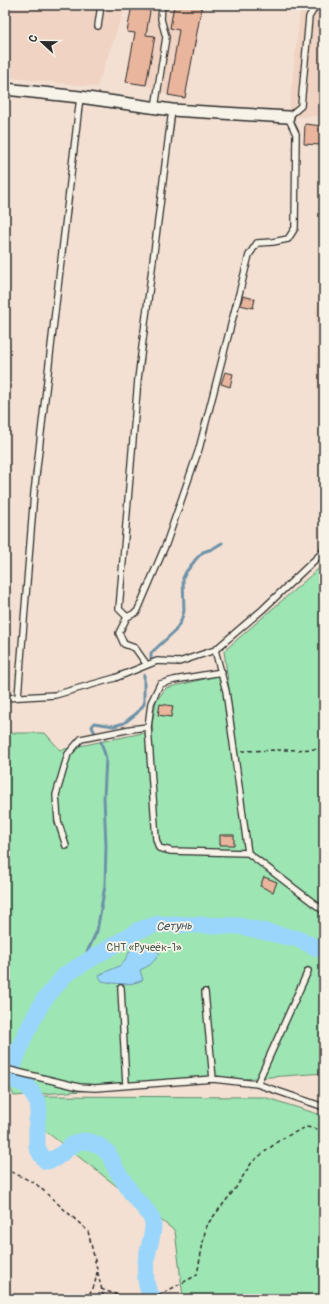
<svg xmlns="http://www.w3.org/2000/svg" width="329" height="1304" font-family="Pangolin,sans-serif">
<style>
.built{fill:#f0d3c2}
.green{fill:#9de5b2;stroke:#64886e}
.water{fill:#9ad6fb;stroke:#6e92a8}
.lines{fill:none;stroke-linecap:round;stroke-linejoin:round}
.stream{stroke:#6e92a8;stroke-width:3}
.river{stroke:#9ad6fb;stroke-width:17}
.building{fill:#eab59d;stroke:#2b2b2b}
.lane-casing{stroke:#2b2b2b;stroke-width:8}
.street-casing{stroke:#2b2b2b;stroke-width:14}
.path{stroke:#2b2b2b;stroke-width:1.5;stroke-dasharray:4 3;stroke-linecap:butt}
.lane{stroke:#f7f3e8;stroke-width:5.5}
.street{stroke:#f7f3e8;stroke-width:11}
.labels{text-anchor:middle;stroke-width:3.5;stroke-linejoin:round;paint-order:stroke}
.park-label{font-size:11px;fill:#485a4d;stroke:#f7f3e8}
.water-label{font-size:12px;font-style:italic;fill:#47565f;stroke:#f7f3e8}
</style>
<rect width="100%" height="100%" fill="#f3e0d2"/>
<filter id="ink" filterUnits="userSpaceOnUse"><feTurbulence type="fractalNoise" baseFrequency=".025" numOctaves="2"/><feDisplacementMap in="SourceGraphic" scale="8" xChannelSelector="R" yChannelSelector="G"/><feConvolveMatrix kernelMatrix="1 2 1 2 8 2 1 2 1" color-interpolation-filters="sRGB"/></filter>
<g filter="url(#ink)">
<path class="built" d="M 5,5 L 124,5 L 123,13 L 97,87 L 5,77 Z
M 132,5 L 202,5 L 185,98 L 168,95 L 146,85 L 126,82 L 135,33 L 127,32 Z
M 301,5 L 324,5 L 324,116 L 288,117 Z
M 324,258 L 324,422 L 318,422 L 316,312 Z"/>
<path class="green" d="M 324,564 L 324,908 L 251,853 L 224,651 Z
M 221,675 L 246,854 L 324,914 L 324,1073 L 14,1096 L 5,1078 L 5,733 L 45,733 L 60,750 L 153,731 L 152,724 L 156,701 L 166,688 Z
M 29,1096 L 264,1097 L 324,1116 L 324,1299 L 184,1299 L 183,1297 L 175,1231 L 44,1130 Z"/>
<path class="water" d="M 150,943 L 160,954 L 150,965 L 140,970 L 143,980 C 130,986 116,984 102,981 L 99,976 C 105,971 112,970 119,966 C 125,962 129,953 132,947 Z"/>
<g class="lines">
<path class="stream" d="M 151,658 L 151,653 L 175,631 L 181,621 L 184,611 L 183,578 L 186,572 L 196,559 L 203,552 L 212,549 L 222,543
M 96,735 L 92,727 L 94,723 L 114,726 L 124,723 L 137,713 L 144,704 L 144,675
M 81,965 L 97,931 L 105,886 L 106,846 L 104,797 L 106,758 L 101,742"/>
<path class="river" d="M 14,1064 L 24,1037 L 43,1001 L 66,974 L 139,930 L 158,924 L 239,926 L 298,939 L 324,951
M 5,1080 L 9,1078 L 27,1085 L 38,1103 L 39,1110 L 37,1121 L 37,1147 L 41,1155 L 46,1161 C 62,1160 68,1142 83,1141 C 92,1141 101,1146 107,1152 C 112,1157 113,1165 117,1171 C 122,1178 127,1186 132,1194 C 139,1203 151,1212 153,1223 C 154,1236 147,1250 146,1262 C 145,1274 145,1292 155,1299"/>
</g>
<path class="building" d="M 132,5 L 151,5 L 146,35 L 155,36 L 146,85 L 126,82 L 135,33 L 127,32 Z
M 174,5 L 202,5 L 185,98 L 168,95 L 179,30 L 170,28 Z
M 305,124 L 322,126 L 321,145 L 304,144 Z
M 243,296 L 255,299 L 253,308 L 240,305 Z
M 225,372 L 233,374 L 230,387 L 221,384 Z
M 160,704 L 173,706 L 171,717 L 158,715 Z
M 220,835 L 234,835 L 234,845 L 220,845 Z
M 264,877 L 277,882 L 273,892 L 260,886 Z"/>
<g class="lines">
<g class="lane-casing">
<path id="lane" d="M 98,26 L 101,5
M 155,108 L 166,37 L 161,19 L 162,5
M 172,110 L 138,379 L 119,609 L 127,617 L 137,612 L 166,544 L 199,449 L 249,255 L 257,243 L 273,242 L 288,239 L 295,228 L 296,134 L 288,117 L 301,106 L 309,17 L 316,5
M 127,617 L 119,633 L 124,644 L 135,648 L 147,665
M 215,650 L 226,691 L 248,853 L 324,911
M 222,672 L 174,680 L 160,684 L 151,703 L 148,727 L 156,839 L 159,848 L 171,851 L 248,853
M 18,697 L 34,493 L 80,97
M 5,698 L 55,695 L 115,678 L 157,661 L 179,662 L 215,650 L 262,610 L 323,552 L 324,549
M 66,846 L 58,821 L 56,795 L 68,754 L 81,739 L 131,729 L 148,727
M 121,988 L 126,1085
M 205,992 L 213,1079
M 5,1069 L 79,1087 L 95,1088 L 213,1079 L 257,1084 L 324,1107
M 257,1084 L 308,971"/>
</g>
<g class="street-casing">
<path id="street" d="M 5,89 L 80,97 L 172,110 L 288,117"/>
</g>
<path class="path" d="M 242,751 L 324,749
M 5,1169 L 35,1183 L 88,1231 L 104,1299
M 101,1289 L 129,1299
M 5,1293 L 9,1299
M 83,1299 C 94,1292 95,1284 97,1272
M 152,1299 L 197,1275 L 206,1226 L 235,1189 L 252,1162 L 281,1139 L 306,1127 L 324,1130"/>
<use href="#lane" class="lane"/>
<use href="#street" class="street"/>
</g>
</g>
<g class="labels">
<g class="park-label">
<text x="144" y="951">СНТ «Ручеёк-1»</text>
</g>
<g class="water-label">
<text transform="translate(174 926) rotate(-2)" y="4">Сетунь</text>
</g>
</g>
<rect width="329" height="1304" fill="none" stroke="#f7f3e8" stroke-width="20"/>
<rect x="10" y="10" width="309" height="1284" fill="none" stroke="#2b2b2b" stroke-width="1.5" filter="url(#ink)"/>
<g transform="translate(42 42) rotate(292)" stroke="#f7f3e8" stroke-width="3" paint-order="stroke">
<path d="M0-3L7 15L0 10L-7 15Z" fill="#2b2b2b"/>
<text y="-6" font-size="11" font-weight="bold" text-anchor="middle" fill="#2b2b2b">С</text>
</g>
</svg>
